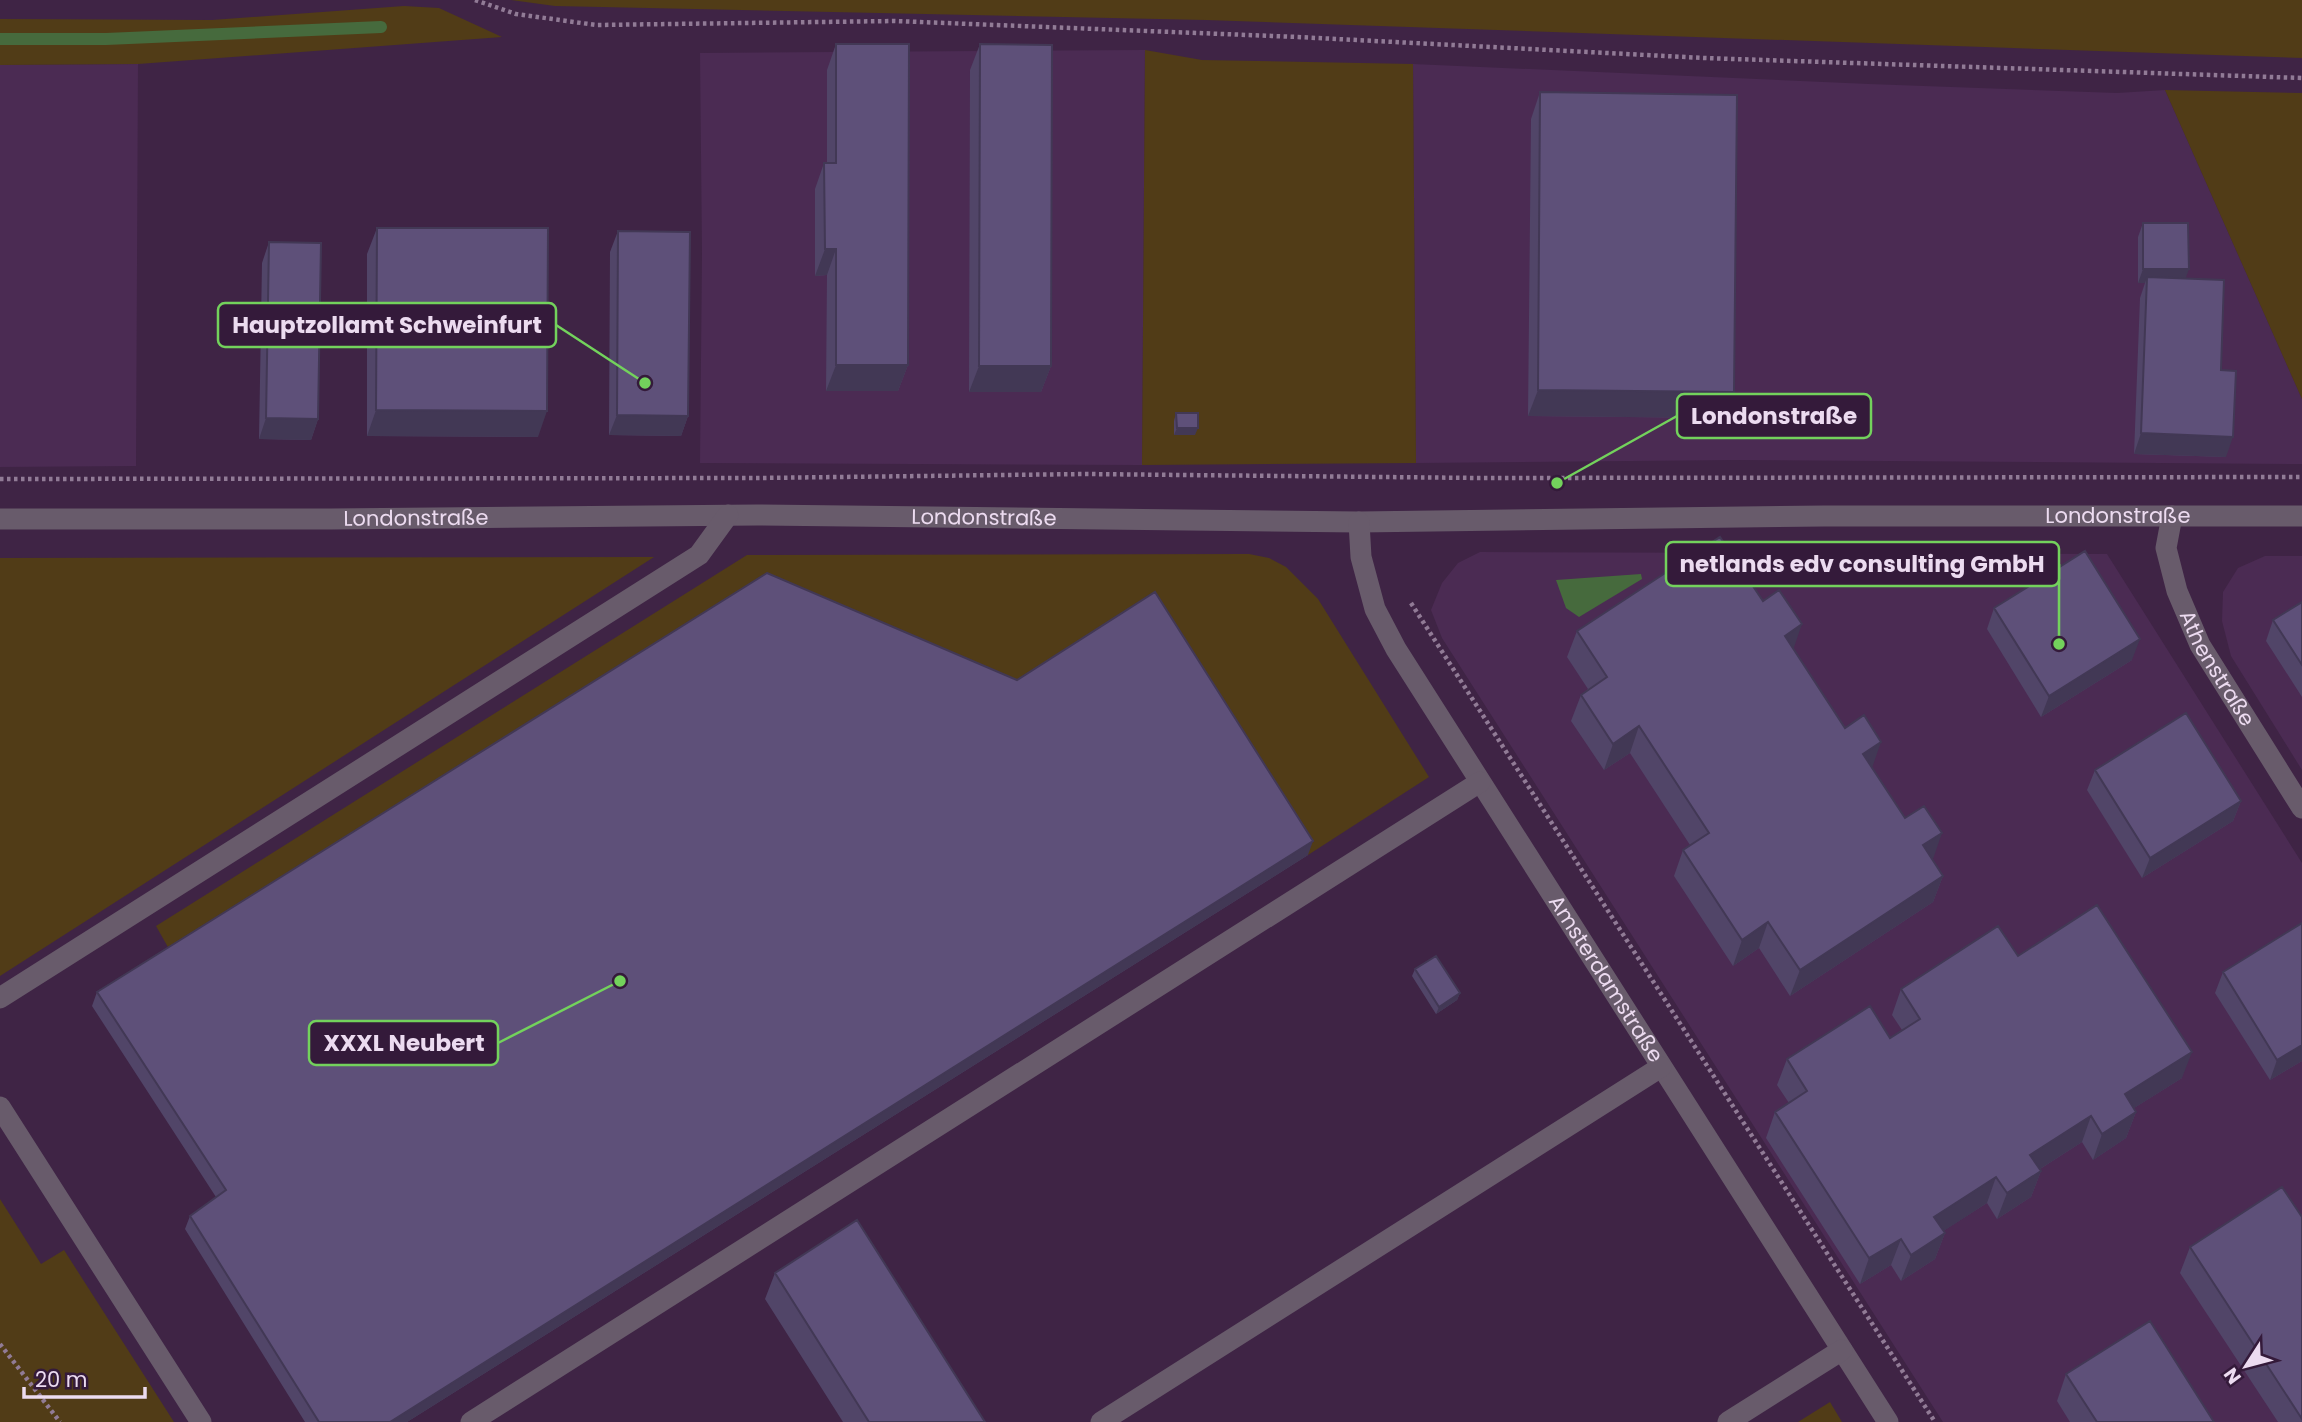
<svg xmlns="http://www.w3.org/2000/svg" width="2302" height="1422" font-family="Poppins,sans-serif">
<style>
.built{fill:#4b2b53}
.green{fill:#513c17}
.water{fill:#466a3d}
.lines{fill:none;stroke-linecap:round;stroke-linejoin:round}
.stream{stroke:#466a3d;stroke-width:12}
.path{stroke:#917b96;stroke-width:4.5;stroke-dasharray:3.5 3.5;stroke-linecap:butt}
.minor{stroke:#685b6b;stroke-width:21}
.wall{fill:#514568}
.shaded-wall{fill:#423855}
.building{fill:#5e5079;stroke:#423855;stroke-width:2}
.labels{text-anchor:middle;stroke-width:5;stroke-linejoin:round;paint-order:stroke}
.street-label{font-size:21px;fill:#ecdbf0;stroke:#341a3a}
.leader{fill:none;stroke:#73d25c;stroke-width:2.5}
.callout-dot{fill:#73d25c;stroke:#341a3a;stroke-width:2.5}
.callout{fill:#341a3a;stroke:#73d25c;stroke-width:2.5}
.callout-label{font-size:23px;text-anchor:middle;font-weight:bold;fill:#ecdbf0}
</style>
<rect width="100%" height="100%" fill="#3f2445"/>
<path class="built" d="M 1145,50 L 1142,465 L 700,463 L 702,254 L 700,53 Z
M 138,64 L 136,466 L 0,467 L 0,65 Z
M 1413,64 L 1869,84 L 2117,93 L 2165,90 L 2302,399 L 2302,464 L 1734,460 L 1416,463 Z
M 1480,552 L 2107,554 L 2302,863 L 2302,1422 L 1943,1422 L 1442,638 L 1431,610 L 1442,583 L 1458,563 Z
M 2265,556 L 2302,556 L 2302,770 L 2231,656 L 2222,621 L 2223,592 L 2238,568 Z"/>
<path class="green" d="M 511,0 L 2302,0 L 2302,58 L 1206,20 L 555,6 Z
M 404,6 L 439,8 L 502,37 L 138,64 L 0,65 L 0,19 L 212,20 Z
M 1145,50 L 1202,60 L 1413,64 L 1416,463 L 1142,465 Z
M 2165,90 L 2302,93 L 2302,399 Z
M 1249,554 L 1269,558 L 1286,567 L 1318,599 L 1429,777 L 1308,855 L 1012,694 L 173,956 L 156,926 L 747,555 Z
M 654,557 L 0,976 L 0,558 Z
M 0,1199 L 41,1264 L 64,1250 L 174,1422 L 0,1422 Z
M 1830,1402 L 1842,1422 L 1798,1422 Z"/>
<path class="water" d="M 1641,574 L 1642,579 L 1579,617 L 1566,608 L 1556,580 Z"/>
<g class="lines">
<path class="stream" d="M 0,39 L 106,39 L 381,27"/>
<path class="path" d="M 475,0 L 516,14 L 596,25 L 895,21 L 1298,37 L 1704,58 L 2302,78
M 0,479 L 757,478 L 1086,474 L 1480,478 L 2302,477
M 1411,603 L 1935,1422
M 0,1344 L 60,1422"/>
<g class="minor">
<path id="s1" d="M 2172,516 L 2166,548 L 2177,591 L 2200,645 L 2302,808"/>
<path id="s2" d="M 0,519 L 331,519 L 757,515 L 1359,522 L 1824,516 L 2302,516"/>
<path id="s3" d="M 1359,522 L 1361,557 L 1375,609 L 1396,649 L 1888,1422"/>
<path d="M 0,998 L 699,555 L 728,515"/>
<path d="M 0,1107 L 201,1422"/>
<path d="M 471,1422 L 1480,782"/>
<path d="M 1101,1422 L 1661,1067"/>
<path d="M 1728,1422 L 1842,1350"/>
</g>
</g>
<path class="wall" d="M 836,44 L 908,365 L 898,391 L 826,391 L 827,275 L 815,276 L 815,189 L 824,163 L 827,163 L 827,70 Z
M 980,44 L 1051,366 L 1041,392 L 969,392 L 970,70 Z
M 1540,92 L 1725,418 L 1528,416 L 1531,119 Z
M 2143,223 L 2185,279 L 2221,370 L 2226,457 L 2134,454 L 2140,298 L 2145,283 L 2138,283 L 2138,237 Z
M 377,228 L 538,437 L 367,436 L 367,254 Z
M 618,231 L 688,416 L 681,436 L 609,435 L 610,252 Z
M 269,242 L 318,419 L 311,440 L 259,439 L 262,263 Z
M 1176,413 L 1195,435 L 1174,435 L 1174,421 Z
M 2302,602 L 2302,697 L 2266,641 L 2273,620 Z
M 1994,608 L 2132,660 L 2041,717 L 1987,629 Z
M 1577,631 L 1793,648 L 1943,876 L 1933,902 L 1790,996 L 1759,948 L 1733,966 L 1674,876 L 1683,850 L 1690,845 L 1630,753 L 1604,770 L 1571,721 L 1581,695 L 1588,689 L 1567,657 Z
M 2095,770 L 2241,801 L 2233,821 L 2142,878 L 2087,790 Z
M 1308,855 L 407,1422 L 305,1422 L 185,1229 L 190,1216 L 216,1197 L 92,1006 L 97,992 Z
M 2302,923 L 2302,1061 L 2270,1080 L 2215,993 L 2223,972 Z
M 2018,956 L 2182,1078 L 2134,1108 L 2136,1112 L 2126,1138 L 2093,1160 L 2082,1142 L 2040,1169 L 2041,1171 L 2031,1197 L 1997,1219 L 1987,1203 L 1943,1231 L 1945,1233 L 1935,1259 L 1901,1281 L 1891,1265 L 1860,1284 L 1766,1138 L 1775,1112 L 1789,1103 L 1777,1085 L 1787,1059 L 1890,1038 L 1902,1030 L 1892,1015 L 1901,989 Z
M 1415,969 L 1460,993 L 1457,1000 L 1436,1014 L 1412,976 Z
M 2302,1217 L 2302,1422 L 2278,1422 L 2180,1273 L 2190,1247 Z
M 775,1273 L 985,1422 L 843,1422 L 765,1299 Z
M 2066,1374 L 2214,1422 L 2070,1422 L 2057,1401 Z"/>
<path class="shaded-wall" d="M 825,249 L 836,249 L 827,275 L 815,276 Z
M 2143,269 L 2189,269 L 2184,283 L 2147,277 L 2145,283 L 2138,283 Z
M 836,365 L 908,365 L 898,391 L 826,391 Z
M 979,366 L 1051,366 L 1041,392 L 969,392 Z
M 1538,390 L 1734,392 L 1725,418 L 1528,416 Z
M 376,410 L 547,411 L 538,437 L 367,436 Z
M 617,415 L 688,416 L 681,436 L 609,435 Z
M 266,418 L 318,419 L 311,440 L 259,439 Z
M 1177,428 L 1198,428 L 1195,435 L 1174,435 Z
M 2141,433 L 2233,437 L 2226,457 L 2134,454 Z
M 1802,624 L 1793,650 L 1785,636 Z
M 2140,639 L 2132,660 L 2041,717 L 2049,696 Z
M 1639,726 L 1630,753 L 1604,770 L 1613,744 Z
M 1881,742 L 1872,768 L 1863,754 Z
M 2241,801 L 2233,821 L 2142,878 L 2150,858 Z
M 1942,833 L 1933,859 L 1914,871 L 1923,845 Z
M 1313,841 L 1308,855 L 407,1422 L 390,1422 Z
M 1943,876 L 1933,902 L 1790,996 L 1800,970 Z
M 1768,922 L 1759,948 L 1733,966 L 1742,940 Z
M 1460,993 L 1457,1000 L 1436,1014 L 1439,1007 Z
M 2302,1045 L 2302,1061 L 2270,1080 L 2277,1060 Z
M 2192,1052 L 2182,1078 L 2115,1120 L 2125,1094 Z
M 2136,1112 L 2126,1138 L 2093,1160 L 2102,1134 Z
M 2091,1116 L 2082,1142 L 2021,1181 L 2030,1155 Z
M 2041,1171 L 2031,1197 L 1997,1219 L 2007,1193 Z
M 1996,1177 L 1987,1203 L 1925,1243 L 1934,1217 Z
M 1945,1233 L 1935,1259 L 1901,1281 L 1911,1255 Z
M 1901,1239 L 1891,1265 L 1860,1284 L 1869,1258 Z"/>
<path class="building" d="M 836,44 L 909,44 L 908,365 L 836,365 L 836,249 L 825,249 L 824,163 L 836,163 Z
M 980,44 L 1052,45 L 1051,366 L 979,366 Z
M 1540,92 L 1737,95 L 1734,392 L 1538,390 Z
M 2143,223 L 2188,223 L 2189,269 L 2143,269 Z
M 377,228 L 548,228 L 547,411 L 376,410 Z
M 618,231 L 690,232 L 688,416 L 617,415 Z
M 269,242 L 321,243 L 318,419 L 266,418 Z
M 2147,277 L 2224,280 L 2221,370 L 2236,371 L 2233,437 L 2141,433 Z
M 1176,413 L 1198,413 L 1198,428 L 1177,428 Z
M 1720,537 L 1763,601 L 1779,590 L 1802,624 L 1785,636 L 1845,728 L 1864,715 L 1881,742 L 1863,754 L 1905,818 L 1924,806 L 1942,833 L 1923,845 L 1943,876 L 1800,970 L 1768,922 L 1742,940 L 1683,850 L 1709,833 L 1639,726 L 1613,744 L 1581,695 L 1607,677 L 1577,631 Z
M 2085,551 L 2140,639 L 2049,696 L 1994,608 Z
M 767,573 L 1017,680 L 1155,592 L 1313,841 L 390,1422 L 319,1422 L 190,1216 L 226,1190 L 97,992 Z
M 2302,602 L 2302,665 L 2273,620 Z
M 2186,713 L 2241,801 L 2150,858 L 2095,770 Z
M 2097,905 L 2192,1052 L 2125,1094 L 2136,1112 L 2102,1134 L 2091,1116 L 2030,1155 L 2041,1171 L 2007,1193 L 1996,1177 L 1934,1217 L 1945,1233 L 1911,1255 L 1901,1239 L 1869,1258 L 1775,1112 L 1807,1091 L 1787,1059 L 1870,1006 L 1890,1038 L 1920,1019 L 1901,989 L 1998,926 L 2018,956 Z
M 2302,923 L 2302,1045 L 2277,1060 L 2223,972 Z
M 1436,956 L 1460,993 L 1439,1007 L 1415,969 Z
M 2282,1187 L 2302,1217 L 2302,1419 L 2190,1247 Z
M 857,1220 L 985,1422 L 869,1422 L 775,1273 Z
M 2150,1321 L 2214,1422 L 2097,1422 L 2066,1374 Z"/>
<g class="labels">
<g class="street-label">
<text dy="7" stroke="none"><textPath href="#s2" startOffset="2118">Londonstraße</textPath></text>
<text dy="7" stroke="none"><textPath href="#s2" startOffset="984">Londonstraße</textPath></text>
<text dy="7" stroke="none"><textPath href="#s2" startOffset="416">Londonstraße</textPath></text>
<text dy="7" stroke="none"><textPath href="#s1" startOffset="164">Athenstraße</textPath></text>
<text dy="7" stroke="none"><textPath href="#s3" startOffset="525">Amsterdamstraße</textPath></text>
</g>
</g>
<path class="leader" d="M645 383L556 325M1557 483L1677 416M2059 644L2059 564M620 981L498 1043"/>
<g class="callout-dot">
<circle cx="645" cy="383" r="7"/>
<circle cx="1557" cy="483" r="7"/>
<circle cx="2059" cy="644" r="7"/>
<circle cx="620" cy="981" r="7"/>
</g>
<g class="callout">
<rect x="218" y="303" width="338" height="44" rx="7"/>
<rect x="1677" y="394" width="194" height="44" rx="7"/>
<rect x="1666" y="542" width="393" height="44" rx="7"/>
<rect x="309" y="1021" width="189" height="44" rx="7"/>
</g>
<g class="callout-label">
<text x="387" y="333">Hauptzollamt Schweinfurt</text>
<text x="1774" y="424">Londonstraße</text>
<text x="1862" y="572">netlands edv consulting GmbH</text>
<text x="404" y="1051">XXXL Neubert</text>
</g>
<g transform="translate(2246 1366) rotate(234)" stroke="#341a3a" stroke-width="5" paint-order="stroke">
<path d="M0-5L12 26L0 18L-12 26Z" fill="#ecdbf0"/>
<text y="-10" font-size="19" font-weight="bold" text-anchor="middle" fill="#ecdbf0">N</text>
</g>
<path d="M24 1387v10h121v-10" fill="none" stroke="#ecdbf0" stroke-width="3.5"/>
<text x="35" y="1387" font-size="21" fill="#ecdbf0" stroke="#341a3a" stroke-width="5" paint-order="stroke">20 m</text>
</svg>
